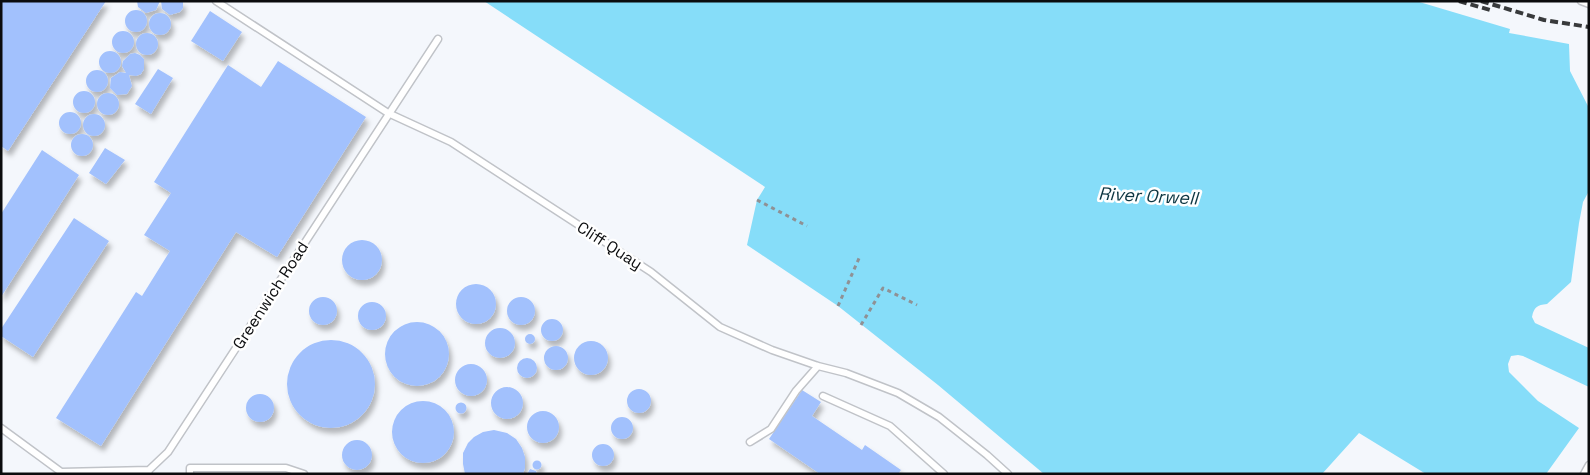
<svg xmlns="http://www.w3.org/2000/svg" width="1590" height="475" font-family="'Space Grotesk',sans-serif">
<style>
.water{fill:#86ddf9}
.building{fill:#a2c1fd;filter:url(#shadow)}
.lines{fill:none;stroke-linecap:round;stroke-linejoin:round}
.lane-casing{stroke:#c0c3c8;stroke-width:9}
.path{stroke:#8f9195;stroke-width:3;stroke-dasharray:4 4;stroke-linecap:butt}
.lane{stroke:#fff;stroke-width:6}
.rail{stroke:#383a3c;stroke-width:4;stroke-dasharray:8 4;stroke-linecap:butt}
.labels{text-anchor:middle;stroke-width:5;stroke-linejoin:round;paint-order:stroke}
.street-label{font-size:16px;fill:#0b0c0e;stroke:#fff}
.water-label{font-size:18px;font-style:italic;fill:#0d3642;stroke:#fff}
</style>
<defs>
<filter id="shadow"><feDropShadow dx="3" dy="5.5" stdDeviation="2.5" flood-color="#0004"/></filter>
</defs>
<rect width="100%" height="100%" fill="#f4f7fc"/>
<path class="water" d="M 484,1 L 1416,1 L 1510,29 L 1509,33 L 1569,44 L 1570,71 L 1589,108 L 1589,191 L 1583,202 L 1579,223 L 1571,282 L 1547,304 C 1537,305 1534,307 1532,317 L 1535,323 L 1589,348 L 1589,387 L 1523,356 L 1518,355 L 1511,356 L 1508,364 L 1509,372 L 1538,401 L 1579,428 L 1546,474 L 1426,474 L 1359,433 L 1322,474 L 1044,474 L 938,385 L 838,306 L 747,245 L 757,200 L 765,187 Z"/>
<path class="building" d="M 1,1 L 106,1 L 8,151 L 1,146 Z
M 137,1 L 160,1 L 156,10 L 146,13 L 138,7 Z
M 161,1 L 183,1 L 183,8 L 180,12 L 170,15 L 162,9 Z
M125 21a11 11 0 1 1 22 0a11 11 0 1 1-22 0Z
M 210,11 L 242,32 L 223,61 L 191,41 Z
M149 24a11 11 0 1 1 22 0a11 11 0 1 1-22 0Z
M112 42a11 11 0 1 1 22 0a11 11 0 1 1-22 0Z
M136 44a11 11 0 1 1 22 0a11 11 0 1 1-22 0Z
M99 62a11 11 0 1 1 22 0a11 11 0 1 1-22 0Z
M 135,53 L 140,55 L 144,59 L 144,69 L 141,74 L 136,76 L 129,75 L 132,86 L 127,94 L 117,95 L 110,88 L 111,78 L 120,72 L 126,73 L 122,66 L 123,61 L 130,54 Z
M 278,61 L 366,117 L 277,257 L 236,232 L 101,446 L 56,418 L 136,292 L 142,296 L 170,251 L 144,235 L 171,193 L 154,182 L 228,65 L 261,87 Z
M 158,69 L 173,78 L 151,114 L 135,104 Z
M86 81a11 11 0 1 1 22 0a11 11 0 1 1-22 0Z
M73 102a11 11 0 1 1 22 0a11 11 0 1 1-22 0Z
M97 104a11 11 0 1 1 22 0a11 11 0 1 1-22 0Z
M59 123a11 11 0 1 1 22 0a11 11 0 1 1-22 0Z
M83 125a11 11 0 1 1 22 0a11 11 0 1 1-22 0Z
M71 145a11 11 0 1 1 22 0a11 11 0 1 1-22 0Z
M 105,148 L 125,160 L 106,184 L 89,173 Z
M 42,150 L 79,175 L 1,297 L 1,214 Z
M 74,218 L 109,241 L 33,357 L 1,336 L 1,329 Z
M342 260a20 20 0 1 1 40 0a20 20 0 1 1-40 0Z
M456 304a20 20 0 1 1 40 0a20 20 0 1 1-40 0Z
M309 311a14 14 0 1 1 28 0a14 14 0 1 1-28 0Z
M507 311a14 14 0 1 1 28 0a14 14 0 1 1-28 0Z
M358 316a14 14 0 1 1 28 0a14 14 0 1 1-28 0Z
M541 330a11 11 0 1 1 22 0a11 11 0 1 1-22 0Z
M385 354a32 32 0 1 1 64 0a32 32 0 1 1-64 0Z
M485 343a15 15 0 1 1 30 0a15 15 0 1 1-30 0Z
M525 339a5 5 0 1 1 10 0a5 5 0 1 1-10 0Z
M287 384a44 44 0 1 1 88 0a44 44 0 1 1-88 0Z
M574 358a17 17 0 1 1 34 0a17 17 0 1 1-34 0Z
M544 358a12 12 0 1 1 24 0a12 12 0 1 1-24 0Z
M517 368a10 10 0 1 1 20 0a10 10 0 1 1-20 0Z
M455 380a16 16 0 1 1 32 0a16 16 0 1 1-32 0Z
M491 403a16 16 0 1 1 32 0a16 16 0 1 1-32 0Z
M627 401a12 12 0 1 1 24 0a12 12 0 1 1-24 0Z
M 802,390 L 821,402 L 812,416 L 862,450 L 865,445 L 901,470 L 898,474 L 820,474 L 769,439 Z
M246 408a14 14 0 1 1 28 0a14 14 0 1 1-28 0Z
M392 432a31 31 0 1 1 62 0a31 31 0 1 1-62 0Z
M455.5 408a5.5 5.5 0 1 1 11 0a5.5 5.5 0 1 1-11 0Z
M527 427a16 16 0 1 1 32 0a16 16 0 1 1-32 0Z
M611 428a11 11 0 1 1 22 0a11 11 0 1 1-22 0Z
M 494,430 L 507,433 L 516,439 L 522,448 L 525,457 L 525,468 L 523,474 L 465,474 L 463,464 L 463,453 L 468,443 L 474,437 L 483,432 Z
M342 455a15 15 0 1 1 30 0a15 15 0 1 1-30 0Z
M592 455a11 11 0 1 1 22 0a11 11 0 1 1-22 0Z
M532.5 465a4.5 4.5 0 1 1 9 0a4.5 4.5 0 1 1-9 0Z
M 530,469 L 536,471 L 537,474 L 527,474 Z"/>
<g class="lines">
<g class="lane-casing">
<path id="lane" d="M 216,1 L 388,113 L 451,142 L 651,272 L 720,327 L 772,350 L 818,366 L 846,373 L 898,393 L 939,417 L 987,455 L 1008,474
M 1581,1 L 1589,4
M 823,396 L 890,426 L 944,474
M 1,428 L 61,472 L 149,470
M 750,442 L 771,429 L 796,391 L 818,366
M 148,474 L 149,470 L 168,452 L 438,39
M 190,474 L 190,468 L 286,468 L 304,474
M 1584,474 L 1589,465"/>
</g>
<path class="path" d="M 757,200 L 807,226
M 838,306 L 860,256
M 861,325 L 883,288 L 917,305"/>
<use href="#lane" class="lane"/>
<path class="rail" d="M 1459,1 L 1490,10
M 1481,1 L 1544,20 L 1589,27"/>
</g>
<g class="labels">
<g class="street-label">
<text transform="translate(610 245) rotate(33)" y="6">Cliff Quay</text>
<text transform="translate(270 295) rotate(-57)" y="6">Greenwich Road</text>
</g>
<g class="water-label">
<text transform="translate(1148 196) rotate(3)" y="6">River Orwell</text>
</g>
</g>
<rect width="1590" height="475" fill="none" stroke="#0b0c0e" stroke-width="5"/>
</svg>
